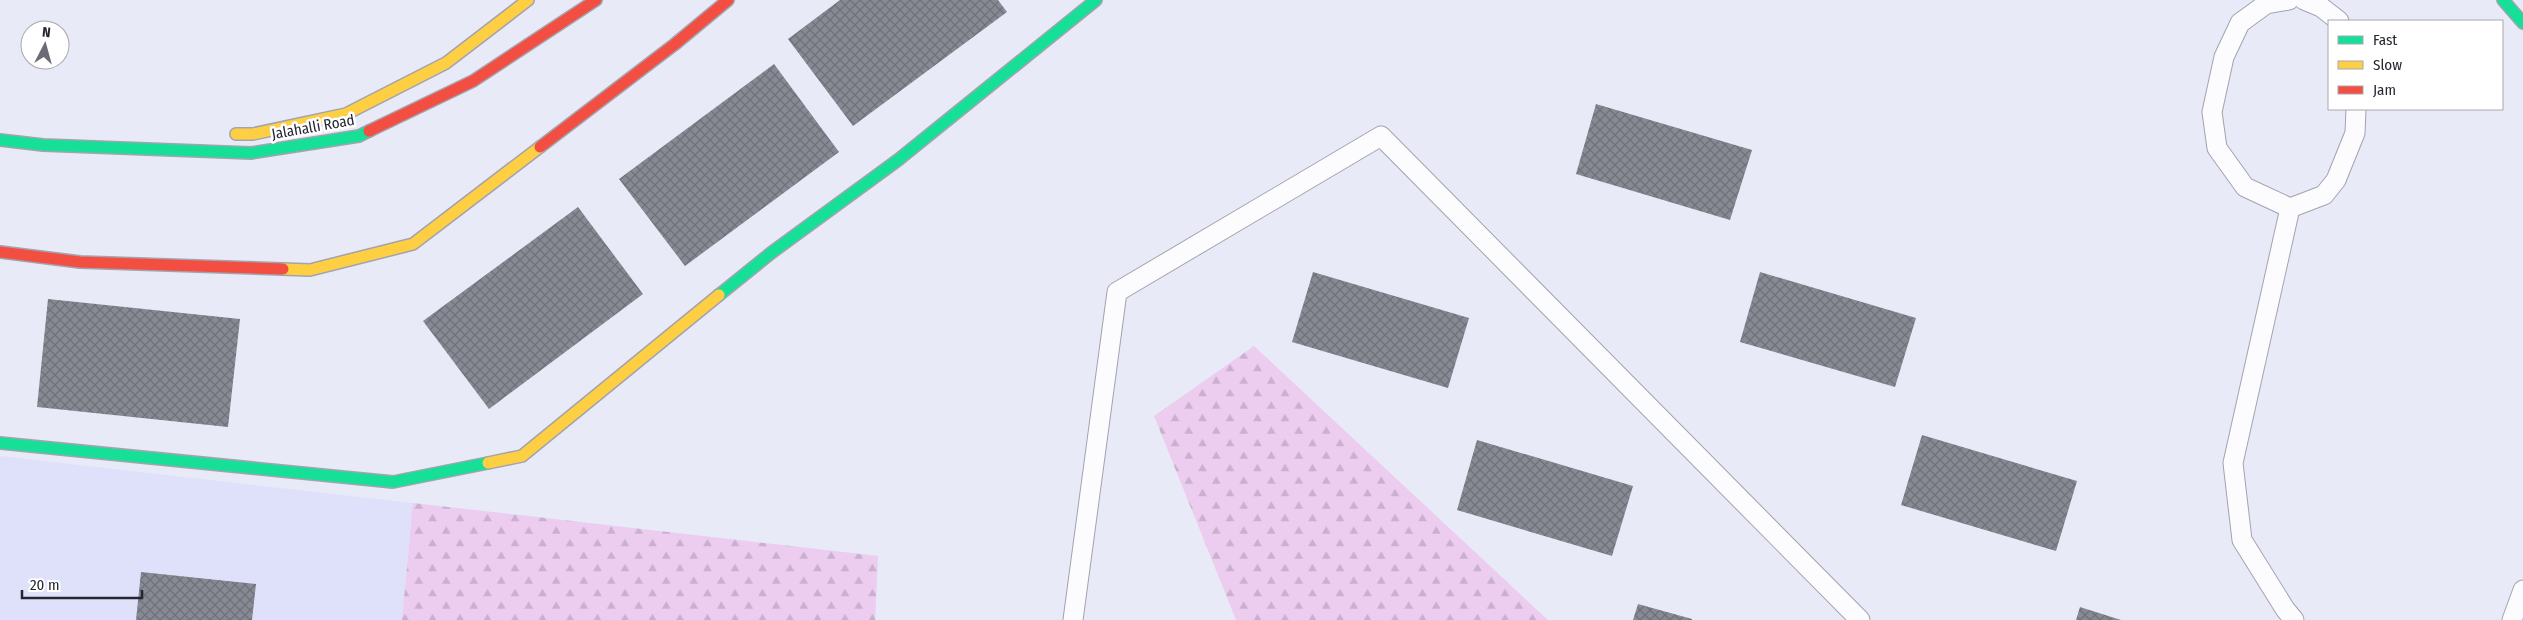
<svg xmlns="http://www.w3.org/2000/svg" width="2523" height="620" font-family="'Fira Sans Condensed',sans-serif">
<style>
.built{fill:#dfe1fa}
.forest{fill:url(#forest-firs)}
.building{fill:url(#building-cross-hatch)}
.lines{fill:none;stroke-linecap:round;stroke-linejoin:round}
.lane-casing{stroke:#a3a3ae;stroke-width:21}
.fast-casing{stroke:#a3a3ae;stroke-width:14}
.slow-casing{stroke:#a3a3ae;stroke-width:14}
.jam-casing{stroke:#a3a3ae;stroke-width:14}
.lane{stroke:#fcfcfe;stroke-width:19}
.fast{stroke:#16e098;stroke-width:11}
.slow{stroke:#ffcf43;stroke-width:11}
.jam{stroke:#f24e42;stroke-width:11}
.labels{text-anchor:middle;stroke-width:5;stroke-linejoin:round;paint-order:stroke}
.street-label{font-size:15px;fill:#252631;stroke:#fff}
</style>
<defs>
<pattern id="forest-firs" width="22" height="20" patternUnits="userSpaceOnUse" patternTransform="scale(1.25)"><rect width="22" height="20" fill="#eccdf0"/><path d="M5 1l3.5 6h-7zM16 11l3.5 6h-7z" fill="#cab0ce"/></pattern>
<pattern id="building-cross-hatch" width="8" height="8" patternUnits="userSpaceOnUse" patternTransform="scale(1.25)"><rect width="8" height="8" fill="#878a93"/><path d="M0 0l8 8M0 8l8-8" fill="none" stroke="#6e7179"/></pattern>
</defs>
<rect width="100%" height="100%" fill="#e9eaf7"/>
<path class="built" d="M 0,456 L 878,556 L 875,620 L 0,620 Z"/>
<path class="forest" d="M 1254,346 L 1548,620 L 1236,620 L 1154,416 Z
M 413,503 L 878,556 L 875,620 L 402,620 Z"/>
<path class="building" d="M 840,0 L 998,0 L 1007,12 L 853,126 L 788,39 Z
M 774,64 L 839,152 L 685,266 L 619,179 Z
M 1596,104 L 1752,150 L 1730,220 L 1576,174 Z
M 578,207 L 643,294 L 489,409 L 423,321 Z
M 1313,272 L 1469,318 L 1448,388 L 1292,342 Z
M 1760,272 L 1916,318 L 1895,387 L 1740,342 Z
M 48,299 L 240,319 L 228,427 L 37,407 Z
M 1922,435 L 2077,481 L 2056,551 L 1901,505 Z
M 1477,440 L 1633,486 L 1612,556 L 1457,510 Z
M 141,572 L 256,584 L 252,620 L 136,620 Z
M 1638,604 L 1692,619 L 1692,620 L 1633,620 Z
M 2080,607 L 2121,620 L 2076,620 Z"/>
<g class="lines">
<g class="lane-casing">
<path id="lane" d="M 2289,0 L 2266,4 L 2240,23 L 2224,57 L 2212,112 L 2217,148 L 2245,187 L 2290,208 L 2324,195 L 2336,180 L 2355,133 L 2356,109
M 2304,0 L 2321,7 L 2339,21
M 2290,208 L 2233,463 L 2242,540 L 2285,609 L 2294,620
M 1073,620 L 1117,292 L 1381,136 L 1860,620
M 2512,620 L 2523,590"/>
</g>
<g class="fast-casing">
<path id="fast" d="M 2503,0 L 2523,23
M 0,140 L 43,145 L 251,153 L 359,136 L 369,131
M 719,295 L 771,253 L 898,160 L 1096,0
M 0,443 L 393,482 L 488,463"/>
</g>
<g class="slow-casing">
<path id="slow" d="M 236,134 L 253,134 L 346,114 L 446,63 L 528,0
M 283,269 L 310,270 L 413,244 L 540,147
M 488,463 L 522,456 L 719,295"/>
</g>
<g class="jam-casing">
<path id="jam" d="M 369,131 L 473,81 L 596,0
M 540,147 L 675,44 L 728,0
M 0,252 L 80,262 L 283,269"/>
</g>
<use href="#lane" class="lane"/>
<use href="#fast" class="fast"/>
<use href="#slow" class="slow"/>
<use href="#jam" class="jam"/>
</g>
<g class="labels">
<g class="street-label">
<text transform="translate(313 127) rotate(-10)" y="5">Jalahalli Road</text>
</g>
</g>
<rect x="2328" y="20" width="175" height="90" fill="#ffffff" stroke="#a8a8ad"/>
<rect x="2338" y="36" width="25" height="8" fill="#16e098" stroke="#a8a8ad"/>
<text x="2373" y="45" font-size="15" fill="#252631">Fast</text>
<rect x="2338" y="61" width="25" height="8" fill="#ffcf43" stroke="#a8a8ad"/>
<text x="2373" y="70" font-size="15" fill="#252631">Slow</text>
<rect x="2338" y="86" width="25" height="8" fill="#f24e42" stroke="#a8a8ad"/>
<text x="2373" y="95" font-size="15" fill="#252631">Jam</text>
<g transform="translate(45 45) rotate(6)"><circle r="24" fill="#ffffff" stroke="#a8a8ad"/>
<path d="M0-4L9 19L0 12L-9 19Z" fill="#6a6b76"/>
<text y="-8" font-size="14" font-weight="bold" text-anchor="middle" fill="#252631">N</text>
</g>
<path d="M22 590v8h120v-8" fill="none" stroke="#252631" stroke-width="2.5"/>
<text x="30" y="590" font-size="15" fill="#252631" stroke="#ffffff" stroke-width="4" paint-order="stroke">20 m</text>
</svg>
